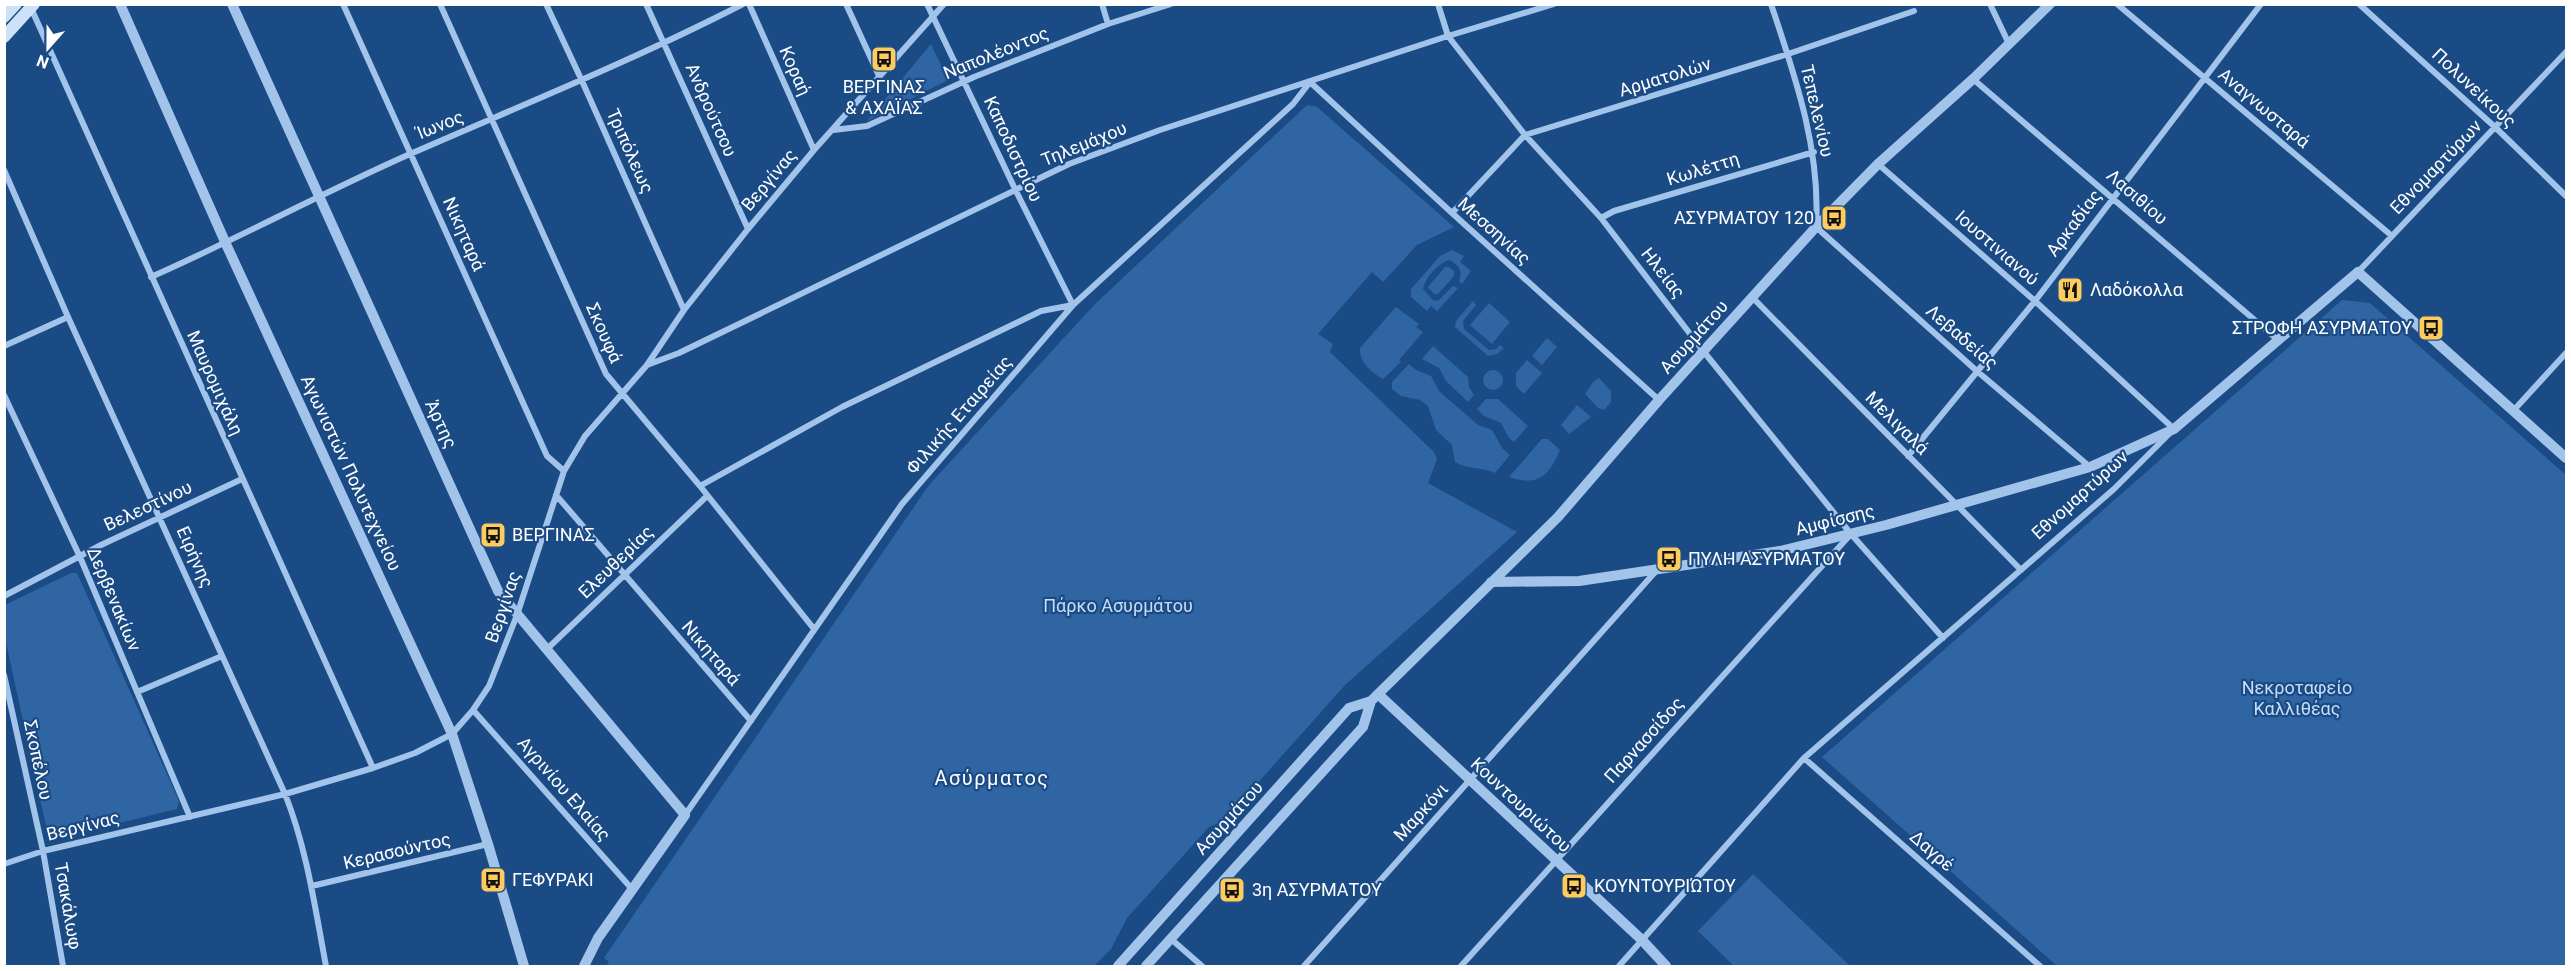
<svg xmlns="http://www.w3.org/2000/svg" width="2571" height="971" font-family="Roboto,sans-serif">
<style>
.green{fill:#2f65a3}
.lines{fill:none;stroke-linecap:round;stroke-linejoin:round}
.minor{stroke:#a2c4eb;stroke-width:6}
.tertiary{stroke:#a2c4eb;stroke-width:10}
.secondary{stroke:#cee1f8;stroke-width:12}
.labels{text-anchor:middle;stroke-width:4.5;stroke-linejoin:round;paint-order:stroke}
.street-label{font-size:18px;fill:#fff;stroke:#1b4b85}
.poi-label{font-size:18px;fill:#fff;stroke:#1b4b85;text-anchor:start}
.park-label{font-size:18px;fill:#c7def8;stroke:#1b4b85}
.neighbourhood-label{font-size:20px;letter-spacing:1.5px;fill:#fff;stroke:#1b4b85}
</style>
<rect width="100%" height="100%" fill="#1b4b85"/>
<path class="green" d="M 931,44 L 948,80 L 867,121 Z
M 1307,105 L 1317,107 L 1454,227 L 1417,245 L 1383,282 L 1372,272 L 1318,334 L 1333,344 L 1330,352 L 1434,452 L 1437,459 L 1428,483 L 1517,532 L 1345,685 L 1224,821 L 1209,827 L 1127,918 L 1111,949 L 1094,966 L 606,966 L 609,962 L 604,958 L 929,485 L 1095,304 Z
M 1452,250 L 1464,256 L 1460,262 L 1471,271 L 1462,284 L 1459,281 C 1463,271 1459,266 1450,260 C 1439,262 1425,278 1423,289 L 1433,300 L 1438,301 L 1453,286 L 1458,288 L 1437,311 L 1431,306 L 1427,311 L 1411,297 L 1411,289 L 1440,256 Z
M 1445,267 L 1449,267 L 1454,271 L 1454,276 L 1438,294 L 1434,294 L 1428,287 Z
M 2342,300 L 2370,303 L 2566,475 L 2566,966 L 2057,966 L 1822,757 Z
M 1473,301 L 1476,305 L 1463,321 L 1464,329 L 1489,350 L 1496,349 L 1500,345 L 1504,348 L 1497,354 L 1488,356 L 1455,327 L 1456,321 Z
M 1489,303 L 1510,322 L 1492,344 L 1470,325 Z
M 1396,307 L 1419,324 L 1416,327 L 1423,332 L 1399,360 L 1401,362 L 1383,379 C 1372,373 1359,363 1360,348 Z
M 1547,338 L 1557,347 L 1542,365 L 1532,356 Z
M 1433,346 L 1468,377 L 1469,387 L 1474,395 L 1468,402 L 1446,381 L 1439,368 L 1422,359 Z
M 1527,360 L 1542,373 L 1524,394 L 1516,386 L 1516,373 Z
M 1409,364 L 1416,370 L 1431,376 L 1439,391 L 1478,425 L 1492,430 L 1502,448 L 1510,455 L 1495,473 C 1482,467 1466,469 1455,462 L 1452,445 L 1436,430 L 1428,406 L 1420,400 L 1401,396 L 1392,389 L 1392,382 Z
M1483 380a10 10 0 1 1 20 0a10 10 0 1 1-20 0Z
M 1599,378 L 1611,391 L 1611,402 L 1604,410 L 1598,408 L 1585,394 L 1594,381 Z
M 1486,399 L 1498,399 L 1528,426 L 1514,442 L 1509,438 L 1501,423 L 1484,416 L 1477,409 Z
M 1577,405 L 1591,417 L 1569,434 L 1561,425 Z
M 1542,439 L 1548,439 L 1560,450 C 1549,476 1538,487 1509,477 Z
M 71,573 L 77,573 L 179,801 L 177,809 L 49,840 L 5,638 L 5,605 Z
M 1753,874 L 1850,966 L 1734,966 L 1698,931 Z"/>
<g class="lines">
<path class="minor" d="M 343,4 L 547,456 L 564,471
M 440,4 L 606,374 L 700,486 L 814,629
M 546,4 L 582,81 L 684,310
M 646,4 L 748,229
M 749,4 L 814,150
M 846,4 L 880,78
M 1102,4 L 1108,24
M 1438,4 L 1448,36 L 1525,135 L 1601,218 L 1704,352 L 1851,534 L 1943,638
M 1771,4 C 1795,76 1821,150 1816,227 L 1978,372 L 2090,467
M 1990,4 L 2009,44
M 2117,4 L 2392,236
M 2359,4 L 2496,128 L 2566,196
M 31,8 L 373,768
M 1973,79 L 2278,340
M 1310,82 L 1452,213 L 1659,400
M 833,130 L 867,126 L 974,77 L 1108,24 L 1171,4
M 4,170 L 68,317 L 285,794 C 307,849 315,908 326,966
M 1452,213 L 1525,135 L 1788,54 L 1914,11
M 1601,218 L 1614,211 L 1814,152
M 2358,272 L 2566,52
M 151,277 C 239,238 322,193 410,154 C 522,105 634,60 743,4
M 1752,297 L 2021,570
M 4,346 L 68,317
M 647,365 L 679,353 L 1069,164 L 1160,130 L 1448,36 L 1554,4
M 4,395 L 80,557 L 190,817
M 2514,410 L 2566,353
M 1908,456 L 2035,301 L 2261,4
M 700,486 L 842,407 L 1041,311 L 1073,305 L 1015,189 L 927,4
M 556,495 L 751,721
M 4,596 L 101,545 L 242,479
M 546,650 L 707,496
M 4,675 L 43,851 L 63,966
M 137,692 L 222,656
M 473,710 L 632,889
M 1804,758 L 2040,966
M 685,815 L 902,504 L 1073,305 L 1293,104 L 1310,82
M 4,864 L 43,851 L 285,794 L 373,768 L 415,753 L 452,734 L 473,710 L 489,686 L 517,615 L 564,471 L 585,436 L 647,365 L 684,310 L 748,229 L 814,150 L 944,4
M 312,886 L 488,844
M 1171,939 L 1202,966
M 1304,966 L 1656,571
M 1461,966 L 1850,535
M 1619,966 L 1804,758 L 2114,489 L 2174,429 L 2035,301 L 1878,164"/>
<path class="tertiary" d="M 120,4 L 226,244 L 452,734 L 488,844 L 524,966
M 232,4 L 498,591 L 685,815 L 598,938 L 584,966
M 1491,582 L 1579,581 L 1780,551 L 1886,525 L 2090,467 L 2174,429 L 2358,272 L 2566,458
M 1378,694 L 1642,940 L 1666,966
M 1118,966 L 1349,708 L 1371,701
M 1146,966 L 1363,727 L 1371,701 L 1558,517 L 1659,400 L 1816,227 L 1878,164 L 1973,79 L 2050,4"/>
<path class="secondary" d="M 4,17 L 16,4
M 4,37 L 34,4"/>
</g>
<defs>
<g id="bus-square" transform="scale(1.35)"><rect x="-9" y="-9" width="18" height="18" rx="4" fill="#fccc5f" stroke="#1b4b85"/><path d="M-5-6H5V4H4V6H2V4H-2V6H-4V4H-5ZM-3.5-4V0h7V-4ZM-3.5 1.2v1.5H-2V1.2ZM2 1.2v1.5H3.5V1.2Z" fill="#111"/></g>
<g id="restaurant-square" transform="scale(1.35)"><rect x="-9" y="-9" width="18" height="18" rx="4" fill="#fccc5f" stroke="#1b4b85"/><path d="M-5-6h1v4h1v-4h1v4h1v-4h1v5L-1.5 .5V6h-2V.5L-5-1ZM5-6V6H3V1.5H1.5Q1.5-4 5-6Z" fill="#111"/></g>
</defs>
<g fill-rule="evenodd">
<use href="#bus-square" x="884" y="59"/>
<use href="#bus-square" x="1834" y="218"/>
<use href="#restaurant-square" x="2070" y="290"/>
<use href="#bus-square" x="2431" y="328"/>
<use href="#bus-square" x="493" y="535"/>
<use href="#bus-square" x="1669" y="559"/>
<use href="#bus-square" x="493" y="880"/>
<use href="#bus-square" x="1574" y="886"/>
<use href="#bus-square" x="1232" y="890"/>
</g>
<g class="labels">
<g class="street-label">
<text transform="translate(996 53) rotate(-22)" y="6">Ναπολέοντος</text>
<text transform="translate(795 71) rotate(66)" y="6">Κοραή</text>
<text transform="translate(1665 77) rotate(-17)" y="6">Αρματολών</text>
<text transform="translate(2474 88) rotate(43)" y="6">Πολυνείκους</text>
<text transform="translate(2264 108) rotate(40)" y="6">Αναγνωσταρά</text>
<text transform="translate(711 110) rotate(66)" y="6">Ανδρούτσου</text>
<text transform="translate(1817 111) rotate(77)" y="6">Τεπελενίου</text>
<text transform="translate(440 125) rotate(-22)" y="6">Ίωνος</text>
<text transform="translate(1084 144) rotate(-22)" y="6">Τηλεμάχου</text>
<text transform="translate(1013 149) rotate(65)" y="6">Καποδιστρίου</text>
<text transform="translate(630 151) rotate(66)" y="6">Τριπόλεως</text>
<text transform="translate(2436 167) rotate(-46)" y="6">Εθνομαρτύρων</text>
<text transform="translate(1703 169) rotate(-17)" y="6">Κωλέττη</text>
<text transform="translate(769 180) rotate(-50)" y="6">Βεργίνας</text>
<text transform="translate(2137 197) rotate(41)" y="6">Λασιθίου</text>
<text transform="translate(2074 223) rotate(-53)" y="6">Αρκαδίας</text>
<text transform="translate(1494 231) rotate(42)" y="6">Μεσσηνίας</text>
<text transform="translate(464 234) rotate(66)" y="6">Νικηταρά</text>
<text transform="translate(1997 248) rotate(41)" y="6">Ιουστινιανού</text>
<text transform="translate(1663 273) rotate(52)" y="6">Ηλείας</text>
<text transform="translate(604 333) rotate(66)" y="6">Σκουφά</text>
<text transform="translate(1694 337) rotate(-48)" y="6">Ασυρμάτου</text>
<text transform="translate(1962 337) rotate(41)" y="6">Λεβαδείας</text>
<text transform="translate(215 383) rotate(66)" y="6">Μαυρομιχάλη</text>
<text transform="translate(959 415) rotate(-49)" y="6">Φιλικής Εταιρείας</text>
<text transform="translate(1897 423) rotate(45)" y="6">Μελιγαλά</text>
<text transform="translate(441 424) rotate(65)" y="6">Άρτης</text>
<text transform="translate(351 473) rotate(65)" y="6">Αγωνιστών Πολυτεχνείου</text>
<text transform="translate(2080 495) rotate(-42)" y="6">Εθνομαρτύρων</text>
<text transform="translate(148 506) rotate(-25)" y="6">Βελεστίνου</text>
<text transform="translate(1835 520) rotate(-14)" y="6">Αμφίσσης</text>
<text transform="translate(195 557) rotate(66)" y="6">Ειρήνης</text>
<text transform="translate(616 562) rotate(-44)" y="6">Ελευθερίας</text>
<text transform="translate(114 599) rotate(67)" y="6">Δερβενακίων</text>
<text transform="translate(503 607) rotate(-71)" y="6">Βεργίνας</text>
<text transform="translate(711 653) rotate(49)" y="6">Νικηταρά</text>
<text transform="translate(1644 740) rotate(-48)" y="6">Παρνασσίδος</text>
<text transform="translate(38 760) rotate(78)" y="6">Σκοπέλου</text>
<text transform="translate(564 789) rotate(49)" y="6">Αγρινίου Ελαίας</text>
<text transform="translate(1521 805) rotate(43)" y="6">Κουντουριώτου</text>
<text transform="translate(1421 812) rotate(-48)" y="6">Μαρκόνι</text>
<text transform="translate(1229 818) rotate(-48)" y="6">Ασυρμάτου</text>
<text transform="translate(83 826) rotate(-14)" y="6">Βεργίνας</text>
<text transform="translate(397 851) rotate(-13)" y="6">Κερασούντος</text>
<text transform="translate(1932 851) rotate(41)" y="6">Δαγρέ</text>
<text transform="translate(68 906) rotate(80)" y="6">Τσακάλωφ</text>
</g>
<g class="poi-label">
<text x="884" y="93" text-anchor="middle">ΒΕΡΓΙΝΑΣ<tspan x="884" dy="21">&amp; ΑΧΑΪΑΣ</tspan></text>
<text x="1814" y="224" text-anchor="end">ΑΣΥΡΜΑΤΟΥ 120</text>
<text x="2090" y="296">Λαδόκολλα</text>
<text x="2412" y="334" text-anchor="end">ΣΤΡΟΦΗ ΑΣΥΡΜΑΤΟΥ</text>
<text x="512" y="541">ΒΕΡΓΙΝΑΣ</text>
<text x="1688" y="565">ΠΥΛΗ ΑΣΥΡΜΑΤΟΥ</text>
<text x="512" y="886">ΓΕΦΥΡΑΚΙ</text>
<text x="1594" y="892">ΚΟΥΝΤΟΥΡΙΏΤΟΥ</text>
<text x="1252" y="896">3η ΑΣΥΡΜΑΤΟΥ</text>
</g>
<g class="park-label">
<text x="1118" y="612">Πάρκο Ασυρμάτου</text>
<text x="2297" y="694">Νεκροταφείο<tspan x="2297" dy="21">Καλλιθέας</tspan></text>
</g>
<g class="neighbourhood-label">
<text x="992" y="785">Ασύρματος</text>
</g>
</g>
<rect width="2571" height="971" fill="none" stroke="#ffffff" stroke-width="12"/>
<g transform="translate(48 48) rotate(201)" stroke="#1b4b85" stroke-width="4.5" paint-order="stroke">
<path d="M0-4.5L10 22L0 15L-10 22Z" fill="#ffffff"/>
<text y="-9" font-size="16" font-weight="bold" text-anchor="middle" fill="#ffffff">N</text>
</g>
</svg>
